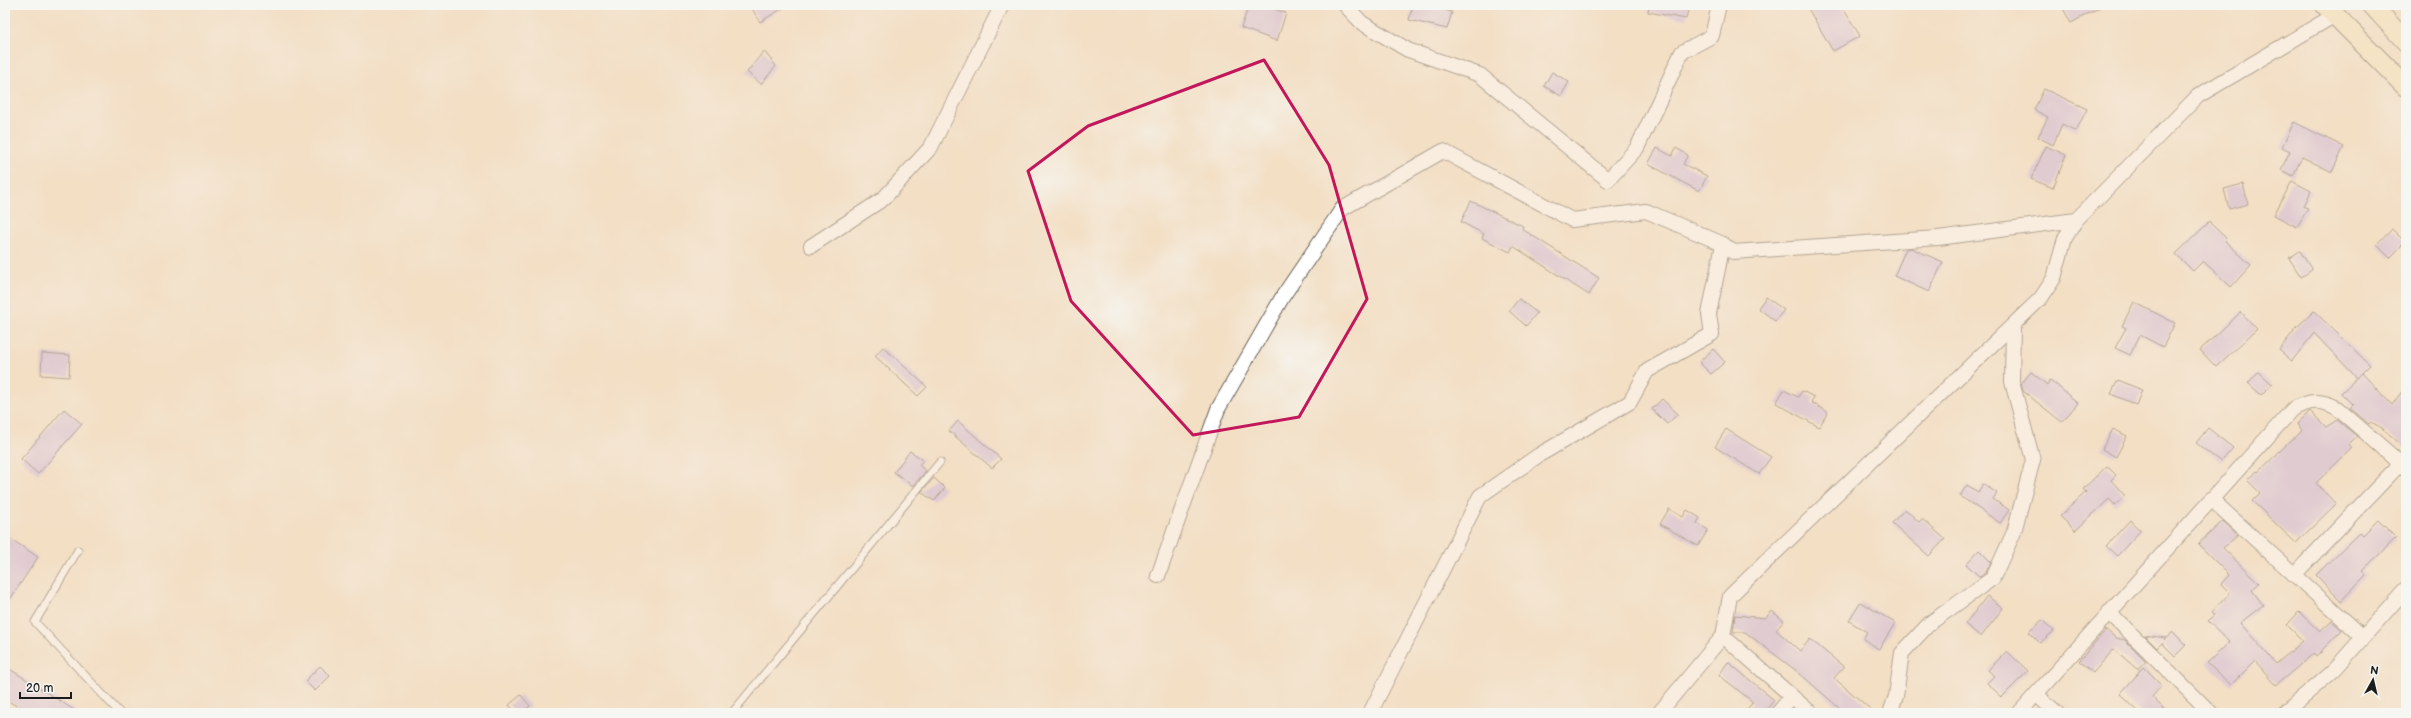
<svg xmlns="http://www.w3.org/2000/svg" width="2411" height="718" font-family="'Balsamiq Sans',sans-serif">
<style>
.building{fill:#cab4e1}
.lines{fill:none;stroke-linecap:round;stroke-linejoin:round}
.lane-casing{stroke:#676057;stroke-width:9}
.street-casing{stroke:#676057;stroke-width:16}
.secondary-casing{stroke:#676057;stroke-width:21}
.lane{stroke:#fff;stroke-width:7}
.street{stroke:#fff;stroke-width:14}
.secondary{stroke:#f7e8c3;stroke-width:19}
.marked{fill:none;stroke:#c2185b;stroke-width:3;stroke-linejoin:round}
</style>
<rect width="100%" height="100%" fill="#f6f6f2"/>
<filter id="ink" filterUnits="userSpaceOnUse"><feTurbulence type="fractalNoise" baseFrequency=".025" numOctaves="2"/><feDisplacementMap in="SourceGraphic" scale="8" xChannelSelector="R" yChannelSelector="G"/><feConvolveMatrix kernelMatrix="1 2 1 2 8 2 1 2 1" color-interpolation-filters="sRGB"/></filter>
<filter id="wash" filterUnits="userSpaceOnUse"><feTurbulence type="fractalNoise" baseFrequency=".012" numOctaves="4" result="noise"/><feDisplacementMap in="SourceGraphic" scale="16" xChannelSelector="R" yChannelSelector="G"/><feGaussianBlur stdDeviation="0.9" result="paint"/><feColorMatrix in="noise" values="0 0 0 0 0 0 0 0 0 0 0 0 0 0 0 0 0 1.4 0 .05"/><feComposite in="paint" operator="in"/></filter>
<g filter="url(#wash)">
<rect width="100%" height="100%" fill="#f3dfc4"/>
<g id="blocks">
<path class="building" d="M 750,5 L 788,5 L 760,22 Z
M 1249,5 L 1262,5 L 1286,13 L 1277,41 L 1241,28 Z
M 1413,5 L 1423,5 L 1452,12 L 1447,29 L 1409,20 Z
M 1649,5 L 1689,5 L 1686,19 L 1648,12 Z
M 1806,5 L 1841,5 L 1860,36 L 1833,51 Z
M 2061,5 L 2104,5 L 2071,23 Z
M 764,51 L 776,66 L 761,84 L 747,72 Z
M 1552,72 L 1569,82 L 1561,96 L 1544,86 Z
M 2044,89 L 2087,109 L 2076,131 L 2062,124 L 2053,145 L 2038,137 L 2048,117 L 2034,110 Z
M 2294,122 L 2344,147 L 2332,172 L 2302,157 L 2293,176 L 2281,170 L 2290,151 L 2282,147 Z
M 2046,146 L 2066,155 L 2053,188 L 2031,179 Z
M 1657,148 L 1672,156 L 1676,148 L 1688,155 L 1683,164 L 1707,176 L 1699,191 L 1648,164 Z
M 2292,181 L 2311,191 L 2304,206 L 2308,208 L 2297,227 L 2274,215 Z
M 2243,184 L 2248,204 L 2229,209 L 2224,189 Z
M 1471,201 L 1523,226 L 1522,229 L 1599,278 L 1589,295 L 1513,246 L 1510,252 L 1482,238 L 1484,234 L 1461,222 Z
M 2209,222 L 2226,238 L 2224,240 L 2251,265 L 2231,287 L 2203,261 L 2193,271 L 2176,254 Z
M 2392,229 L 2405,242 L 2390,258 L 2377,245 Z
M 1911,248 L 1943,262 L 1929,292 L 1894,276 L 1906,249 Z
M 2300,251 L 2312,270 L 2301,277 L 2289,258 Z
M 1766,297 L 1784,310 L 1775,321 L 1758,308 Z
M 1519,299 L 1537,313 L 1526,326 L 1509,311 Z
M 2134,302 L 2175,323 L 2163,347 L 2140,335 L 2130,355 L 2115,348 L 2126,328 L 2122,326 Z
M 2314,311 L 2370,365 L 2357,378 L 2314,333 L 2292,361 L 2279,350 L 2297,327 Z
M 2241,312 L 2257,329 L 2216,367 L 2200,350 Z
M 883,347 L 927,387 L 918,396 L 875,356 Z
M 1713,349 L 1725,362 L 1711,374 L 1699,362 Z
M 42,353 L 70,355 L 69,377 L 41,375 Z
M 2031,372 L 2047,385 L 2050,380 L 2078,403 L 2062,422 L 2023,391 L 2021,384 Z
M 2259,372 L 2272,384 L 2261,395 L 2248,383 Z
M 2362,373 L 2392,405 L 2406,386 L 2406,449 L 2382,428 L 2371,422 L 2369,424 L 2350,408 L 2353,405 L 2341,393 Z
M 2118,380 L 2142,390 L 2136,405 L 2111,394 Z
M 1784,390 L 1798,397 L 1802,391 L 1814,397 L 1811,402 L 1828,412 L 1819,427 L 1776,403 Z
M 1662,399 L 1678,414 L 1667,424 L 1652,409 Z
M 64,409 L 82,424 L 38,474 L 21,459 Z
M 2310,411 L 2326,427 L 2337,420 L 2357,436 L 2349,444 L 2352,448 L 2316,483 L 2336,504 L 2296,543 L 2252,501 L 2260,493 L 2247,480 L 2257,471 L 2258,472 L 2302,430 L 2297,424 Z
M 958,421 L 1001,459 L 992,468 L 949,431 Z
M 2208,428 L 2233,448 L 2221,462 L 2196,443 Z
M 1726,429 L 1771,457 L 1759,474 L 1715,447 Z
M 2113,429 L 2127,436 L 2116,457 L 2102,449 Z
M 910,451 L 923,460 L 919,465 L 926,471 L 913,486 L 894,472 Z
M 2107,466 L 2116,475 L 2111,480 L 2125,496 L 2115,505 L 2109,499 L 2075,531 L 2060,516 L 2086,492 L 2083,489 Z
M 934,478 L 945,488 L 934,501 L 921,492 Z
M 1983,484 L 1997,493 L 1993,499 L 2009,510 L 2000,523 L 1960,496 L 1967,485 L 1978,492 Z
M 1669,509 L 1683,517 L 1687,510 L 1700,518 L 1697,523 L 1708,530 L 1698,546 L 1660,524 Z
M 1905,509 L 1919,522 L 1922,519 L 1945,539 L 1929,556 L 1892,523 Z
M 2130,520 L 2141,530 L 2117,556 L 2106,546 Z
M 2378,520 L 2396,538 L 2362,571 L 2366,575 L 2341,601 L 2316,575 L 2360,532 L 2363,535 Z
M 2223,521 L 2238,535 L 2223,548 L 2259,583 L 2252,590 L 2263,605 L 2240,623 L 2276,664 L 2303,641 L 2287,625 L 2299,612 L 2320,632 L 2332,621 L 2342,630 L 2316,656 L 2314,653 L 2276,685 L 2255,661 L 2231,685 L 2207,663 L 2230,642 L 2208,621 L 2215,615 L 2212,612 L 2230,593 L 2221,584 L 2229,575 L 2198,544 Z
M 5,535 L 38,557 L 5,607 Z
M 1979,550 L 1991,562 L 1986,572 L 1980,577 L 1966,564 Z
M 1987,596 L 2003,608 L 1981,637 L 1965,624 Z
M 1861,602 L 1895,623 L 1879,649 L 1863,639 L 1867,632 L 1849,621 Z
M 1772,611 L 1784,621 L 1776,630 L 1800,651 L 1810,639 L 1844,667 L 1834,678 L 1875,713 L 1845,713 L 1798,672 L 1745,632 L 1733,632 L 1735,615 L 1765,618 Z
M 2042,620 L 2054,631 L 2040,643 L 2029,632 Z
M 2106,630 L 2116,638 L 2125,640 L 2146,661 L 2138,670 L 2114,649 L 2093,673 L 2079,661 Z
M 2173,632 L 2186,645 L 2175,656 L 2162,643 L 2157,648 L 2144,635 L 2166,638 L 2164,640 Z
M 2007,651 L 2028,671 L 2002,697 L 1987,683 L 1994,676 L 1988,670 Z
M 1728,662 L 1774,700 L 1764,713 L 1744,713 L 1753,702 L 1719,675 Z
M 5,666 L 79,713 L 28,713 L 5,699 Z
M 320,666 L 330,676 L 315,691 L 305,681 Z
M 2144,667 L 2162,685 L 2152,697 L 2168,713 L 2140,713 L 2120,694 Z
M 521,695 L 530,706 L 522,713 L 516,713 L 509,705 Z"/>
</g>
</g>
<g filter="url(#ink)">
<use href="#blocks" fill-opacity="0" stroke="#676057" stroke-width="1"/>
<g class="lines">
<g class="lane-casing">
<path id="lane" d="M 78,550 L 35,622 L 120,713
M 732,713 L 940,462"/>
</g>
<g class="street-casing">
<path id="street" d="M 1345,5 L 1362,23 L 1408,50 L 1480,75 L 1608,180 L 1637,148 L 1682,52 L 1712,36 L 1719,5
M 811,246 L 883,199 L 931,147 L 1002,5
M 2211,499 L 2363,637
M 2294,575 L 2401,463
M 1158,576 L 1218,409 L 1283,296 L 1342,209 L 1443,151 L 1572,220 L 1646,211 L 1723,244 L 1733,252 L 1938,238 L 2076,220
M 2109,612 L 2211,713
M 1723,636 L 1811,713
M 2037,695 L 2057,713
M 1370,713 L 1480,496 L 1539,455 L 1630,402 L 1647,371 L 1712,334 L 1709,314 L 1723,244
M 1659,713 L 1723,636 L 1730,596 L 2041,298 L 2054,278 L 2065,238 L 2076,220 L 2198,96 L 2335,15
M 1778,713 L 1791,697
M 1890,713 L 1896,696 L 1902,653 L 1930,623 L 1993,578 L 2014,532 L 2033,460 L 2012,382 L 2013,325
M 2019,713 L 2292,410 C 2307,400 2321,399 2337,408 L 2406,468
M 2284,713 L 2334,670 L 2406,589"/>
</g>
<g class="secondary-casing">
<path id="secondary" d="M 2325,5 L 2406,87
M 2372,5 L 2406,42"/>
</g>
<use href="#lane" class="lane"/>
<use href="#street" class="street"/>
<use href="#secondary" class="secondary"/>
</g>
</g>
<path d="M0 0H2411V718H0ZM 1264,60 L 1329,165 L 1367,299 L 1299,417 L 1193,435 L 1071,301 L 1028,171 L 1088,126 Z" fill="#f3dfc4" fill-opacity=".55" fill-rule="evenodd"/>
<path class="marked" d="M 1264,60 L 1329,165 L 1367,299 L 1299,417 L 1193,435 L 1071,301 L 1028,171 L 1088,126 Z"/>
<rect width="2411" height="718" fill="none" stroke="#f6f6f2" stroke-width="20"/>
<g transform="translate(2373 680) rotate(8)" stroke="#f6f6f2" stroke-width="3" paint-order="stroke">
<path d="M0-3L7 15L0 10L-7 15Z" fill="#1c1c1c"/>
<text y="-6" font-size="11" font-weight="bold" text-anchor="middle" fill="#1c1c1c">N</text>
</g>
<path d="M20 692v6h51v-6" fill="none" stroke="#1c1c1c" stroke-width="2"/>
<text x="26" y="692" font-size="12" fill="#1c1c1c" stroke="#f6f6f2" stroke-width="3" paint-order="stroke">20 m</text>
</svg>
